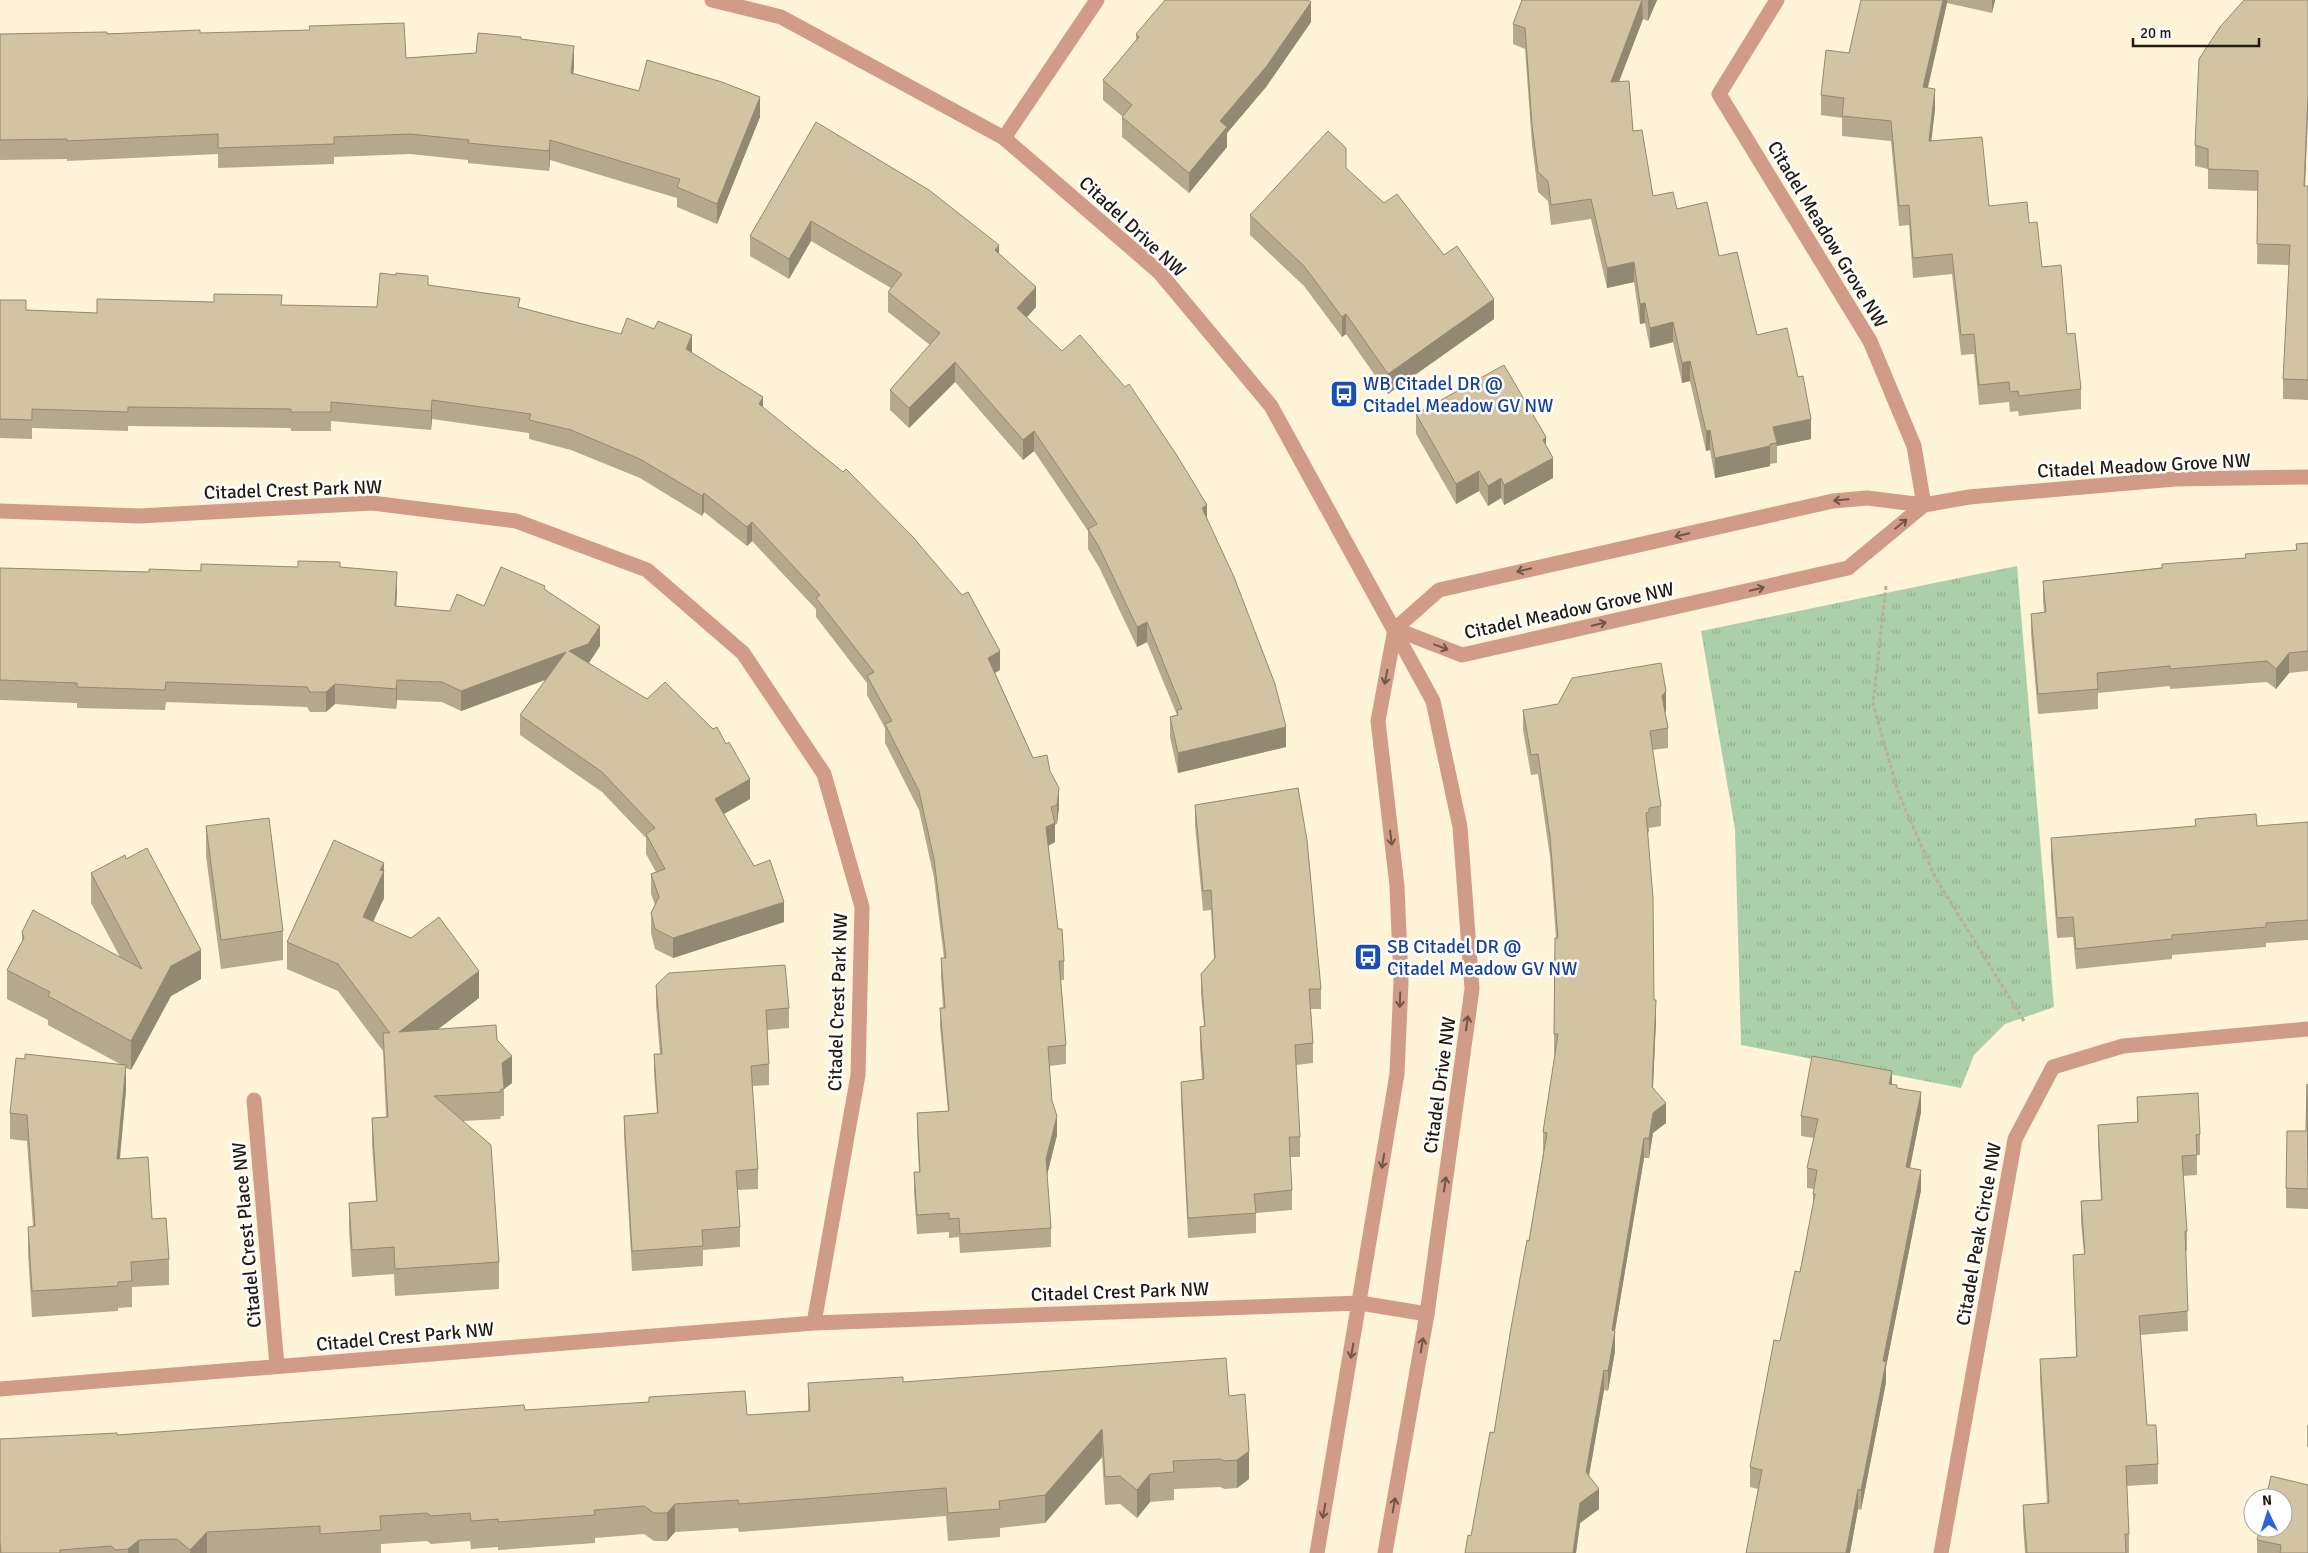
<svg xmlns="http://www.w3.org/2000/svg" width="2308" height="1553" font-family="Signika,sans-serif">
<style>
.grass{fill:url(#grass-tufts)}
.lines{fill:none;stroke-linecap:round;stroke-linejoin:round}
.path{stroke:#bab09a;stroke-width:3;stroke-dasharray:4 2.5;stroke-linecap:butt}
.minor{stroke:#d19c87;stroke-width:15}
.tertiary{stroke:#d19c87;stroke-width:15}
.wall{fill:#b5a88c}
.shaded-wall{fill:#938872}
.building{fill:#d2c3a3;stroke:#938872}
.oneway{stroke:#715646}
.labels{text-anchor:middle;stroke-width:5;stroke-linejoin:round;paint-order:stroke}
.street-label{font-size:19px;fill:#221c10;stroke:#fff}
.transit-label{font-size:19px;fill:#164399;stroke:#fff;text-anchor:start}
</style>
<defs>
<pattern id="grass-tufts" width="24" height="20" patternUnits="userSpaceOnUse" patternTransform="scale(1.25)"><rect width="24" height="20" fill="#abcfa9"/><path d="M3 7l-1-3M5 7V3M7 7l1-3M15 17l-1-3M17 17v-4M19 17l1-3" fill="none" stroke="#93b190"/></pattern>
</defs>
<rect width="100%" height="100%" fill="#fff3d8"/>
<path class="grass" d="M 2017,566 L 2054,1007 L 2005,1024 L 1974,1055 L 1961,1088 L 1741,1045 L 1735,829 L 1701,631 Z"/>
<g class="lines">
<path class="path" d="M 1886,586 L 1873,704 L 1898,792 L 1935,877 L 2024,1021"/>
<path class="minor" d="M 1777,0 L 1719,94 L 1870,341 L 1914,446 L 1924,505
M 1004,138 L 1097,0
M 1924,505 L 1848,568 L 1462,655 L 1395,629 L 1439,590 L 1833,501 L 1867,498 L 1924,505 L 1969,497 L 2175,479 L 2308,477
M 0,511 L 140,516 L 372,503 L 516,521 L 647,570 L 743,653 L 824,774 L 862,907 L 858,1075 L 814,1323
M 254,1100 L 277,1366
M 0,1389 L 814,1323 L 1360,1303 L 1427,1314
M 1941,1553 L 2015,1139 L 2053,1067 L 2123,1046 L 2308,1029"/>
<path class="tertiary" d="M 712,0 L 781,17 L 1004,138 L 1159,272 L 1271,406 L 1433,701 L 1460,827 L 1472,989 L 1427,1314 L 1385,1553
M 1317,1553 L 1397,1074 L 1401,982 L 1397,886 L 1378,721 L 1395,629"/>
</g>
<path class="wall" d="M 1522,0 L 1657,0 L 1648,21 L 1643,19 L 1619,82 L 1653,196 L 1677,209 L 1719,256 L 1757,335 L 1811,439 L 1777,446 L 1777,463 L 1770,464 L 1770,466 L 1715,478 L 1710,450 L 1706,451 L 1690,381 L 1682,383 L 1673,342 L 1650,348 L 1645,323 L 1640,324 L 1634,282 L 1607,288 L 1591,219 L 1551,225 L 1548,201 L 1538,192 L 1532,145 L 1525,49 L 1513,44 L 1513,24 Z
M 1861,0 L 1995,0 L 1992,13 L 1947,3 L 1928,88 L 1935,109 L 1931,140 L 1989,206 L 2029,223 L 2042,267 L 2067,334 L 2081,389 L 2081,409 L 2019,416 L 2018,411 L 2010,412 L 2009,402 L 1979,405 L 1974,354 L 1961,355 L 1952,274 L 1913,278 L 1909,225 L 1899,226 L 1891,141 L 1842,136 L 1842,118 L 1821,115 L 1821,95 L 1849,53 Z
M 1311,22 L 1266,87 L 1227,133 L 1227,147 L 1189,193 L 1122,137 L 1122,116 L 1103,100 L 1103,80 L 1136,40 L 1136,34 Z
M 200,33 L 406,58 L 476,53 L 521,40 L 574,66 L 573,74 L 639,91 L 760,117 L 717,224 L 677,207 L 677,198 L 550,160 L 549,171 L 468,163 L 468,160 L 410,154 L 334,157 L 334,164 L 218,168 L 218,154 L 67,161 L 67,159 L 0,160 L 0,34 Z
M 2307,117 L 2305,186 L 2308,186 L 2308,400 L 2283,399 L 2283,379 L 2289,265 L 2257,264 L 2258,191 L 2208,189 L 2208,169 L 2195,166 L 2195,145 Z
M 816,122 L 999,254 L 1036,307 L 1027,317 L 1207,518 L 1286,747 L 1178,773 L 1170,737 L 1170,717 L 1177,715 L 1147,642 L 1137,647 L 1099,567 L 1088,549 L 1088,531 L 1034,451 L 1023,460 L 955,382 L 909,428 L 890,410 L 890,390 L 930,345 L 888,312 L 888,292 L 891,288 L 811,241 L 789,279 L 750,256 L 750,236 Z
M 1346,169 L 1384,203 L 1444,255 L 1494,319 L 1388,394 L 1346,334 L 1342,337 L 1304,286 L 1250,235 L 1250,215 Z
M 428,285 L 520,308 L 692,353 L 763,408 L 1000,670 L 995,673 L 1033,758 L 1050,771 L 1059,807 L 1057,824 L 1055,825 L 1055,842 L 1048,846 L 1058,929 L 1064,961 L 1064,980 L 1061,980 L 1066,1045 L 1066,1064 L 1049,1066 L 1052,1101 L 1057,1135 L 1047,1175 L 1051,1228 L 1051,1247 L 960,1253 L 959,1237 L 949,1238 L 949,1232 L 917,1234 L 914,1192 L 914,1172 L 919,1172 L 917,1132 L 917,1113 L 948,1111 L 940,1027 L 940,1008 L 943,1008 L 941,977 L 941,958 L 944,958 L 934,878 L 919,810 L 885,743 L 885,728 L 867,695 L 867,683 L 816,617 L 816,609 L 752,541 L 747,546 L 704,512 L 702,516 L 640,478 L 571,450 L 529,439 L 529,433 L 432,419 L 431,430 L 331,421 L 331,431 L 291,431 L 291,428 L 128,426 L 128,431 L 32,428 L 32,439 L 0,438 L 0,300 L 26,310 L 97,313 L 282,305 L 377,307 Z
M 1416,414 L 1546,446 L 1553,478 L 1504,505 L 1501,498 L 1488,506 L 1479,491 L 1456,504 L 1416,434 Z
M 2308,543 L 2308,671 L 2289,673 L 2276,689 L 2267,682 L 2170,689 L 2170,686 L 2098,693 L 2098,709 L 2038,714 L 2031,634 L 2031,614 L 2044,612 L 2043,601 L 2043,581 L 2245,558 L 2296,550 L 2296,544 Z
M 298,567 L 340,567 L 397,592 L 396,606 L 450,611 L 484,606 L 545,590 L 600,646 L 589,663 L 750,799 L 724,814 L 784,922 L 673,958 L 655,949 L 651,933 L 651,913 L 655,905 L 651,894 L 651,874 L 656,872 L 646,854 L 646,838 L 602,792 L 520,735 L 520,715 L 546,680 L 461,711 L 442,702 L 397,700 L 396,709 L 335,704 L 326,712 L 310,712 L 307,707 L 166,702 L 165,710 L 77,708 L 77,703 L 0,700 L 0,568 L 149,572 Z
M 1523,710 L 1666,711 L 1665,712 L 1668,728 L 1668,748 L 1652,750 L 1661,806 L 1661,826 L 1649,828 L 1649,832 L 1648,833 L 1654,1000 L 1656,1020 L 1653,1088 L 1666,1123 L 1653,1133 L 1649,1158 L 1644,1158 L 1615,1331 L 1615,1351 L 1608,1391 L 1604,1390 L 1589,1476 L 1599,1509 L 1580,1523 L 1576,1553 L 1465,1553 L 1471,1536 L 1494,1433 L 1529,1241 L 1543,1153 L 1543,1132 L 1555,1054 L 1554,1054 L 1554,1034 L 1556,938 L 1550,857 L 1538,774 L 1531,775 L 1523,730 Z
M 1195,805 L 1321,989 L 1321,1009 L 1311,1009 L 1313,1043 L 1313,1063 L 1296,1065 L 1300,1137 L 1300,1157 L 1290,1157 L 1292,1190 L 1292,1210 L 1256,1213 L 1256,1233 L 1188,1238 L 1181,1102 L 1181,1082 L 1202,1079 L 1200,1047 L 1200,1027 L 1204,1026 L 1201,994 L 1201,974 L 1214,959 L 1211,910 L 1203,911 L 1195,825 Z
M 2195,819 L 2257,826 L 2308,822 L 2308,940 L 2266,943 L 2266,947 L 2172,955 L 2172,959 L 2076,969 L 2073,937 L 2057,938 L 2051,858 L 2051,838 L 2195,826 Z
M 206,826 L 283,931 L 283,960 L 221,969 L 206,856 Z
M 126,859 L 201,979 L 171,996 L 131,1070 L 126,1068 L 126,1090 L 120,1159 L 152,1219 L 169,1259 L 169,1285 L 132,1287 L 132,1307 L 118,1308 L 118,1311 L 32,1317 L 28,1253 L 28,1227 L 33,1227 L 27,1141 L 10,1139 L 10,1113 L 120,1064 L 48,1025 L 48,1020 L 7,999 L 7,970 L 22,941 L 22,932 L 120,957 L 91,903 L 91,873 Z
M 384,863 L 384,898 L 373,921 L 479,998 L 438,1029 L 497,1040 L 512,1083 L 504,1089 L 504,1116 L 501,1116 L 500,1119 L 463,1121 L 499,1262 L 499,1289 L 395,1296 L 394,1274 L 352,1277 L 349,1230 L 349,1203 L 376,1201 L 372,1145 L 372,1118 L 386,1117 L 383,1051 L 338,991 L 287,969 L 287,942 Z
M 656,985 L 789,1008 L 789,1028 L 767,1030 L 769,1064 L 769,1085 L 752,1086 L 758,1169 L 758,1189 L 737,1190 L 740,1227 L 740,1247 L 703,1250 L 703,1266 L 632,1271 L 624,1136 L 624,1116 L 657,1114 L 654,1074 L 654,1054 L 660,1054 L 656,1005 Z
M 1892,1084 L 1897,1088 L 1921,1112 L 1910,1168 L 1921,1190 L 1886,1367 L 1886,1382 L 1870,1465 L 1861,1510 L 1858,1509 L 1850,1553 L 1746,1553 L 1758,1489 L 1750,1487 L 1750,1467 L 1780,1341 L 1800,1272 L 1813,1205 L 1813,1194 L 1814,1189 L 1807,1188 L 1807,1168 L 1814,1138 L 1801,1136 L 1801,1116 Z
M 2308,1084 L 2308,1209 L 2286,1208 L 2286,1188 L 2306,1131 Z
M 2137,1097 L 2200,1134 L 2200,1155 L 2197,1155 L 2197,1175 L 2183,1176 L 2187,1231 L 2187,1251 L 2186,1251 L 2188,1331 L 2140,1335 L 2147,1425 L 2158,1464 L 2158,1484 L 2127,1486 L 2129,1534 L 2129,1553 L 2025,1553 L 2023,1525 L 2023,1505 L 2047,1503 L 2040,1379 L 2040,1359 L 2076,1357 L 2073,1255 L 2084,1255 L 2081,1221 L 2081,1201 L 2101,1200 L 2098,1145 L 2098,1125 L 2137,1122 Z
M 903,1382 L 1229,1396 L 1249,1479 L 1237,1488 L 1225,1489 L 1220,1487 L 1174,1489 L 1174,1500 L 1150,1502 L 1137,1518 L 1120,1504 L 1105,1505 L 1102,1457 L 1045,1523 L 1000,1528 L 1000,1537 L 948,1541 L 946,1516 L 739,1532 L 738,1528 L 675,1532 L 667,1541 L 654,1541 L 644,1534 L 595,1538 L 595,1543 L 498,1550 L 498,1547 L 471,1549 L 470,1541 L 431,1544 L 427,1541 L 381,1544 L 381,1553 L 0,1553 L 0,1439 L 117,1435 L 525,1410 L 747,1415 L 808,1411 L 808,1383 Z
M 2308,1425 L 2308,1447 L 2307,1446 L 2307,1426 Z
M 2308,1485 L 2308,1553 L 2257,1553 L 2257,1540 Z"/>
<path class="shaded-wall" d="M 1642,0 L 1643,19 L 1611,102 L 1611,82 Z
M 1648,0 L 1657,0 L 1648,21 Z
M 1943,0 L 1947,0 L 1947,3 L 1923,107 L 1923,87 Z
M 1992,0 L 1995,0 L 1992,13 Z
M 1311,2 L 1311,22 L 1266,87 L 1227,133 L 1227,147 L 1189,193 L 1189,173 L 1220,121 Z
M 574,46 L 574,66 L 571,93 L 571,73 Z
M 1935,89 L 1935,109 L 1929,161 L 1929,141 Z
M 2308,96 L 2308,116 L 2304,206 L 2304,186 Z
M 760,97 L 760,117 L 717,224 L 717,204 Z
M 550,140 L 550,160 L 549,171 L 549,151 Z
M 811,221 L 811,241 L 789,279 L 789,259 Z
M 999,245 L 999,265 L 995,250 Z
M 1634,262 L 1634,282 L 1607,288 L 1607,268 Z
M 1036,287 L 1036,307 L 1017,328 L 1017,308 Z
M 1494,299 L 1494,319 L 1388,394 L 1388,374 Z
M 1645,303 L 1645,323 L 1640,324 L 1640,304 Z
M 1346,314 L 1346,334 L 1342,337 L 1342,317 Z
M 1673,322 L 1673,342 L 1650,348 L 1650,328 Z
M 692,335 L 692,354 L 686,349 Z
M 1690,361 L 1690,381 L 1682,383 L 1682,363 Z
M 955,362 L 955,382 L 909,428 L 909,408 Z
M 763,397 L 763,416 L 759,404 Z
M 432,400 L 432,419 L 431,430 L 431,411 Z
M 1811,419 L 1811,439 L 1777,446 L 1773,427 Z
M 1710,430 L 1710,450 L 1706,451 L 1706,431 Z
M 1034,431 L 1034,451 L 1023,460 L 1023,440 Z
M 1546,437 L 1546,457 L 1543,440 Z
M 1770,446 L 1770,466 L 1715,478 L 1715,458 Z
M 1553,458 L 1553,478 L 1504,505 L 1504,485 Z
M 1479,471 L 1479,491 L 1456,504 L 1456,484 Z
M 1501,478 L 1501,498 L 1488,506 L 1488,486 Z
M 704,493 L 704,512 L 702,516 L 702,496 Z
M 1207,505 L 1207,525 L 1202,508 Z
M 752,522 L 752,541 L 747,546 L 747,527 Z
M 397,572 L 397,592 L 395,626 L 395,606 Z
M 1147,622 L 1147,642 L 1137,647 L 1137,627 Z
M 600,626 L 600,646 L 588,664 L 569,651 Z
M 1000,651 L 1000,670 L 988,677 L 988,658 Z
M 566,652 L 566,672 L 461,711 L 461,691 Z
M 2289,653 L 2289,673 L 2276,689 L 2276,669 Z
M 397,680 L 397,700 L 396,709 L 396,689 Z
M 335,684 L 335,704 L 326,712 L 326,692 Z
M 1666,691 L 1666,711 L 1662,716 L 1662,696 Z
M 1286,727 L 1286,747 L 1178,773 L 1178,753 Z
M 750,779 L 750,799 L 715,819 L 715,799 Z
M 1059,788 L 1059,807 L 1057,824 L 1057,805 Z
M 1055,823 L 1055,842 L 1046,847 L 1046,827 Z
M 384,863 L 384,898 L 363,944 L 363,917 Z
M 784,902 L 784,922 L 673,958 L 673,938 Z
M 201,950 L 201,979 L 171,996 L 131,1070 L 131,1041 L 171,966 Z
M 479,971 L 479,998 L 399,1059 L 399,1032 Z
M 1656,1000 L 1656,1020 L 1652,1107 L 1652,1087 Z
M 512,1056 L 512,1083 L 504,1089 L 502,1063 Z
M 126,1065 L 126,1090 L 117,1185 L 117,1159 Z
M 1892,1071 L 1892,1091 L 1889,1084 Z
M 1921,1092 L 1921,1112 L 1906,1187 L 1906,1167 Z
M 1666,1103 L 1666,1123 L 1653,1133 L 1649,1158 L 1649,1138 L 1653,1113 Z
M 1057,1116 L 1057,1135 L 1046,1179 L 1046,1159 Z
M 1644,1138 L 1644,1158 L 1612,1348 L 1615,1331 L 1615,1351 L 1608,1391 L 1608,1371 L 1612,1330 Z
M 1921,1170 L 1921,1190 L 1886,1367 L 1886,1382 L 1861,1510 L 1861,1490 L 1883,1361 Z
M 1604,1370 L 1604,1390 L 1586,1492 L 1586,1472 Z
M 1102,1429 L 1102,1457 L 1045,1523 L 1045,1495 Z
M 1249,1451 L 1249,1479 L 1237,1488 L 1237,1460 Z
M 1150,1474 L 1150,1502 L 1137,1518 L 1137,1490 Z
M 1599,1489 L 1599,1509 L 1580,1523 L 1576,1553 L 1573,1553 L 1580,1503 Z
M 1858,1489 L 1858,1509 L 1850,1553 L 1846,1553 Z
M 675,1504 L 675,1532 L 667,1541 L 667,1513 Z
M 207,1532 L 207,1553 L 190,1553 L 190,1550 Z
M 139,1540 L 139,1553 L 128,1553 L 128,1549 Z"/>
<path class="building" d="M 1165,0 L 1308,0 L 1311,2 L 1266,67 L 1220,121 L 1227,127 L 1189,173 L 1122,117 L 1132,105 L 1103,80 L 1139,37 L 1136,34 Z
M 1522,0 L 1642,0 L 1611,82 L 1629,81 L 1633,131 L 1642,130 L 1653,196 L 1673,192 L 1677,209 L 1707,202 L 1719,256 L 1737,252 L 1757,335 L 1787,328 L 1798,377 L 1803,376 L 1811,419 L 1773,427 L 1777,443 L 1770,444 L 1770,446 L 1715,458 L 1710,430 L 1706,431 L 1690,361 L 1682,363 L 1673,322 L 1650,328 L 1645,303 L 1640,304 L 1634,262 L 1607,268 L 1591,199 L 1551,205 L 1548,181 L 1538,172 L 1532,125 L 1525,28 L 1513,24 Z
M 1861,0 L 1943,0 L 1923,87 L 1935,89 L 1929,141 L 1982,137 L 1989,206 L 2027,202 L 2029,223 L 2037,222 L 2042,267 L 2061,265 L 2067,334 L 2075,333 L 2081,389 L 2019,396 L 2018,391 L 2010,392 L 2009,382 L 1979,385 L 1974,334 L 1961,335 L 1952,254 L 1913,258 L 1909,205 L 1899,206 L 1891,121 L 1842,116 L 1844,98 L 1821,95 L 1826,50 L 1849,53 Z
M 2244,0 L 2308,0 L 2308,96 L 2304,186 L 2308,186 L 2308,380 L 2283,379 L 2290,245 L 2257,244 L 2258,171 L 2208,169 L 2208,149 L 2195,145 L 2199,59 L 2220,27 Z
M 404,23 L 406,58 L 476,53 L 478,33 L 521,37 L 521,39 L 574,46 L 571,73 L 639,91 L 647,60 L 722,82 L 760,97 L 717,204 L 677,187 L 680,179 L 550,140 L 549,151 L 468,143 L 469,140 L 410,134 L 334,137 L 334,144 L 218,148 L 218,134 L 67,141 L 67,139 L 0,140 L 0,34 L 107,32 L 107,34 L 200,30 L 200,33 L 310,30 L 309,26 Z
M 816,122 L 929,190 L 999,245 L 995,250 L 1036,287 L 1017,308 L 1062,351 L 1080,335 L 1125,387 L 1129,384 L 1176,454 L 1207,505 L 1202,508 L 1234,577 L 1275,684 L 1286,727 L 1178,753 L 1170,717 L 1178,715 L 1177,710 L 1182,709 L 1147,622 L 1137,627 L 1099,547 L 1088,529 L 1097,524 L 1034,431 L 1023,440 L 955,362 L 909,408 L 890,390 L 940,333 L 888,292 L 902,274 L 811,221 L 789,259 L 750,236 Z
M 1328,131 L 1346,148 L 1346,168 L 1384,203 L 1397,194 L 1444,255 L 1457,246 L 1494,299 L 1388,374 L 1346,314 L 1342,317 L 1304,266 L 1250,215 Z
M 380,273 L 396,275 L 396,273 L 428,276 L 428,285 L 520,298 L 518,307 L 621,334 L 627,318 L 654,329 L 658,321 L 692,335 L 686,349 L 763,397 L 759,404 L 843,472 L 846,469 L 913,537 L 962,595 L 968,592 L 1000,651 L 988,658 L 1033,758 L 1047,755 L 1050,771 L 1059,788 L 1057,805 L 1051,807 L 1055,823 L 1046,827 L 1058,929 L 1062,929 L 1064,961 L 1059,961 L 1066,1045 L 1048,1047 L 1052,1101 L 1057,1116 L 1046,1159 L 1051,1228 L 960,1234 L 959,1218 L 949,1219 L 949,1213 L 917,1215 L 914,1172 L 920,1172 L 917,1113 L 949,1111 L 940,1008 L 945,1008 L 941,958 L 946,958 L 934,859 L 919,791 L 885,724 L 892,721 L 867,676 L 874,672 L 816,598 L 820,595 L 752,522 L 747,527 L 704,493 L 702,496 L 640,459 L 571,430 L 529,420 L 531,414 L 432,400 L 431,411 L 331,402 L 331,412 L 291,412 L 291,409 L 128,407 L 128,412 L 32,409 L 32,420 L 0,419 L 0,300 L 26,300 L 26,310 L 97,313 L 97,299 L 214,302 L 214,294 L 282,295 L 281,305 L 377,307 Z
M 1504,365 L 1546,437 L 1543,440 L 1553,458 L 1504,485 L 1501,478 L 1488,486 L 1479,471 L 1456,484 L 1416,414 Z
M 2308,543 L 2308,651 L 2289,653 L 2276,669 L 2267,661 L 2170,669 L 2170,666 L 2097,673 L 2098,689 L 2038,694 L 2031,614 L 2046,612 L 2043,581 L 2162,568 L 2162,564 L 2246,558 L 2245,554 L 2297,550 L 2296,544 Z
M 298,561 L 340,562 L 340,567 L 397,572 L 395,606 L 450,611 L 457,594 L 484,606 L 501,567 L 545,586 L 544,589 L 600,626 L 588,644 L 569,651 L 647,699 L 665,682 L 713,729 L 717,727 L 726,744 L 729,742 L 750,779 L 715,799 L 754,866 L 770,860 L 784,902 L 673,938 L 655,929 L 651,913 L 659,897 L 651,874 L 665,869 L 646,834 L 655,828 L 602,772 L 520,715 L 566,652 L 461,691 L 442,682 L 397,680 L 396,689 L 335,684 L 326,692 L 310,692 L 307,687 L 166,682 L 165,690 L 77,687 L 77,683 L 0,680 L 0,568 L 149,572 L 149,569 L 201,571 L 201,564 L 298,567 Z
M 1661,663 L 1666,691 L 1662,696 L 1668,728 L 1650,731 L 1661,806 L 1649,808 L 1649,812 L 1646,813 L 1653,898 L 1654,1000 L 1656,1000 L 1652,1087 L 1666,1103 L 1653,1113 L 1649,1138 L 1644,1138 L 1612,1330 L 1615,1331 L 1608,1371 L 1604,1370 L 1586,1472 L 1599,1489 L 1580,1503 L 1573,1553 L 1465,1553 L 1468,1535 L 1471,1536 L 1490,1432 L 1494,1433 L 1511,1328 L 1527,1240 L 1529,1241 L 1547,1133 L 1543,1132 L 1558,1034 L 1554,1034 L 1555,938 L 1558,938 L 1550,836 L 1538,754 L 1531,755 L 1523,710 L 1558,704 L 1572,678 Z
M 1298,788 L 1307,840 L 1321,989 L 1309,989 L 1313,1043 L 1295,1045 L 1300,1137 L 1289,1137 L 1292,1190 L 1254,1194 L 1256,1213 L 1188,1218 L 1181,1082 L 1204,1079 L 1200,1027 L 1205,1026 L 1201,974 L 1215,958 L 1211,890 L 1203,891 L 1195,805 Z
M 2256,814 L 2257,826 L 2308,822 L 2308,920 L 2266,923 L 2266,927 L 2172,935 L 2172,939 L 2076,949 L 2073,917 L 2057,918 L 2051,838 L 2196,826 L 2195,819 Z
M 269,818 L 283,931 L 221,940 L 206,826 Z
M 334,840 L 384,863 L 380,870 L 384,871 L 363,917 L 411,938 L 439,917 L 479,971 L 399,1032 L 496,1025 L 497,1040 L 512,1056 L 502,1063 L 504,1089 L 501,1089 L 500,1092 L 434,1096 L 491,1145 L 499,1262 L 395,1269 L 394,1247 L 352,1250 L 349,1203 L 377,1201 L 372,1118 L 388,1117 L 383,1033 L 390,1033 L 338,964 L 287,942 Z
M 147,848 L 201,950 L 171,966 L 131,1041 L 48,996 L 50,992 L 7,970 L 24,938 L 22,932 L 33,910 L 142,969 L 91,873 L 125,855 L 126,859 Z
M 785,965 L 789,1008 L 766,1010 L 769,1064 L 751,1066 L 758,1169 L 736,1171 L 740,1227 L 702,1230 L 703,1246 L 632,1251 L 624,1116 L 658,1113 L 654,1054 L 662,1054 L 656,985 L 669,973 Z
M 25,1054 L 126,1065 L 117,1159 L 148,1157 L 152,1219 L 166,1218 L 169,1259 L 131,1262 L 132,1281 L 118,1282 L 118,1286 L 32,1291 L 28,1227 L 35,1226 L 27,1115 L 10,1113 L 16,1058 L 25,1059 Z
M 1812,1056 L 1892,1071 L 1889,1084 L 1897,1085 L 1897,1088 L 1921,1092 L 1906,1167 L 1921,1170 L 1883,1361 L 1886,1362 L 1870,1445 L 1861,1490 L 1858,1489 L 1846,1553 L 1746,1553 L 1762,1470 L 1750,1467 L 1774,1340 L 1780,1341 L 1795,1271 L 1800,1272 L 1815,1194 L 1813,1194 L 1817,1170 L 1807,1168 L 1818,1119 L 1801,1116 Z
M 2307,1084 L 2308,1189 L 2286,1188 L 2287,1131 L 2306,1131 Z
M 2198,1093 L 2200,1134 L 2196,1135 L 2197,1155 L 2182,1156 L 2187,1231 L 2185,1231 L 2188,1311 L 2139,1316 L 2147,1425 L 2156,1425 L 2158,1464 L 2126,1466 L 2129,1534 L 2125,1534 L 2126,1553 L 2027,1553 L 2023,1505 L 2049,1503 L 2040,1359 L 2077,1357 L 2073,1255 L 2085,1254 L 2081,1201 L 2102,1200 L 2098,1125 L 2138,1122 L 2137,1097 Z
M 1226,1358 L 1229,1396 L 1245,1394 L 1249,1451 L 1237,1460 L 1225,1461 L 1220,1459 L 1173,1461 L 1174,1472 L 1150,1474 L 1137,1490 L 1120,1476 L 1105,1477 L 1102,1429 L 1045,1495 L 999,1501 L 1000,1509 L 948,1513 L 946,1488 L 739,1504 L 738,1500 L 675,1504 L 667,1513 L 654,1513 L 644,1506 L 594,1510 L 595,1515 L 498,1522 L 498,1519 L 471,1521 L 470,1513 L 431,1516 L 427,1513 L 380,1516 L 381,1530 L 320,1534 L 320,1526 L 207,1532 L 190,1550 L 177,1539 L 139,1540 L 128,1549 L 116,1550 L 111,1546 L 60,1550 L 60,1553 L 1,1553 L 0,1541 L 0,1439 L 117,1433 L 117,1435 L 524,1405 L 525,1410 L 649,1402 L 649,1397 L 745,1391 L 747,1415 L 810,1411 L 808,1383 L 903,1377 L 903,1382 Z
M 2271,1476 L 2308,1485 L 2308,1553 L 2280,1553 L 2281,1545 L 2257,1540 L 2260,1528 L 2283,1528 L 2283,1498 L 2266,1498 Z"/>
<defs><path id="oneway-shaft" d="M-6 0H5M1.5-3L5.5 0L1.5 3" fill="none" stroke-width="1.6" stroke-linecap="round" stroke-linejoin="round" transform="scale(1.25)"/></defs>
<g class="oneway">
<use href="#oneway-shaft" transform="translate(1841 500) rotate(175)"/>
<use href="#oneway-shaft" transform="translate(1901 524) rotate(-39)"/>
<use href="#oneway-shaft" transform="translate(1682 535) rotate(167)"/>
<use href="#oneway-shaft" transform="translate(1524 570) rotate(167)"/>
<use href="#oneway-shaft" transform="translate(1757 589) rotate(-13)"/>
<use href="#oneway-shaft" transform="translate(1599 624) rotate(-13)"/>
<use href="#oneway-shaft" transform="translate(1441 647) rotate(21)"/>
<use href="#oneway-shaft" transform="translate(1386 677) rotate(101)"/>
<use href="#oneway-shaft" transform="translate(1391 838) rotate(83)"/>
<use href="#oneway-shaft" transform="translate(1400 1000) rotate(92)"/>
<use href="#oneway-shaft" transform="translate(1467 1023) rotate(-82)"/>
<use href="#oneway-shaft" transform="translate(1383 1161) rotate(99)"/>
<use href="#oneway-shaft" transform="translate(1445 1184) rotate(-82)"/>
<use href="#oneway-shaft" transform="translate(1422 1345) rotate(-80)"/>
<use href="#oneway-shaft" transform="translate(1352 1351) rotate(100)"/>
<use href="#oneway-shaft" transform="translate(1394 1505) rotate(-80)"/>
<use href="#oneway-shaft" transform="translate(1324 1511) rotate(100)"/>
</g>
<defs>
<g id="bus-square" transform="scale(1.4375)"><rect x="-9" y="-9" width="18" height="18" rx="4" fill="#1a4fb4" stroke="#fff"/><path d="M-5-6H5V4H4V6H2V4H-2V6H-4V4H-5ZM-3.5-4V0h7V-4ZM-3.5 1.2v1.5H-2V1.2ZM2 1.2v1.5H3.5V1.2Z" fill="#fff"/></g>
</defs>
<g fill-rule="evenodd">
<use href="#bus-square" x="1344" y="394"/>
<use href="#bus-square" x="1368" y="957"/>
</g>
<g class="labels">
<g class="street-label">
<text transform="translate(1133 226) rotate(43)" y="7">Citadel Drive NW</text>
<text transform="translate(1828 234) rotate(59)" y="7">Citadel Meadow Grove NW</text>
<text transform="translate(2144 465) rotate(-3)" y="7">Citadel Meadow Grove NW</text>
<text transform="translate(293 489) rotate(-2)" y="7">Citadel Crest Park NW</text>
<text transform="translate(1569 610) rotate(-12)" y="7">Citadel Meadow Grove NW</text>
<text transform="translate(837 1002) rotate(-88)" y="7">Citadel Crest Park NW</text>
<text transform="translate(1439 1085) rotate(-82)" y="7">Citadel Drive NW</text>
<text transform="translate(1978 1234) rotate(-80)" y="7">Citadel Peak Circle NW</text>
<text transform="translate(246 1235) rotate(-95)" y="7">Citadel Crest Place NW</text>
<text transform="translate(1120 1291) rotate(-2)" y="7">Citadel Crest Park NW</text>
<text transform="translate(405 1336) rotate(-5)" y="7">Citadel Crest Park NW</text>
</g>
<g class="transit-label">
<text x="1363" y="390">WB Citadel DR @<tspan x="1363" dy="22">Citadel Meadow GV NW</tspan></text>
<text x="1387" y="953">SB Citadel DR @<tspan x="1387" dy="22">Citadel Meadow GV NW</tspan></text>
</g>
</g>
<g transform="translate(2268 1513) rotate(356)"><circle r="24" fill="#ffffff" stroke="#a7a49f"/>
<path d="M0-4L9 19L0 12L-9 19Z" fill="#2d66d4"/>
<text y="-8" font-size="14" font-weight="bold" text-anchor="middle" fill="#221c10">N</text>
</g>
<path d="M2133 38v8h126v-8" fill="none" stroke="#221c10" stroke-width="2.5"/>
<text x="2140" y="38" font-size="15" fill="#221c10" stroke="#ffffff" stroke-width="4" paint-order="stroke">20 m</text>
</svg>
